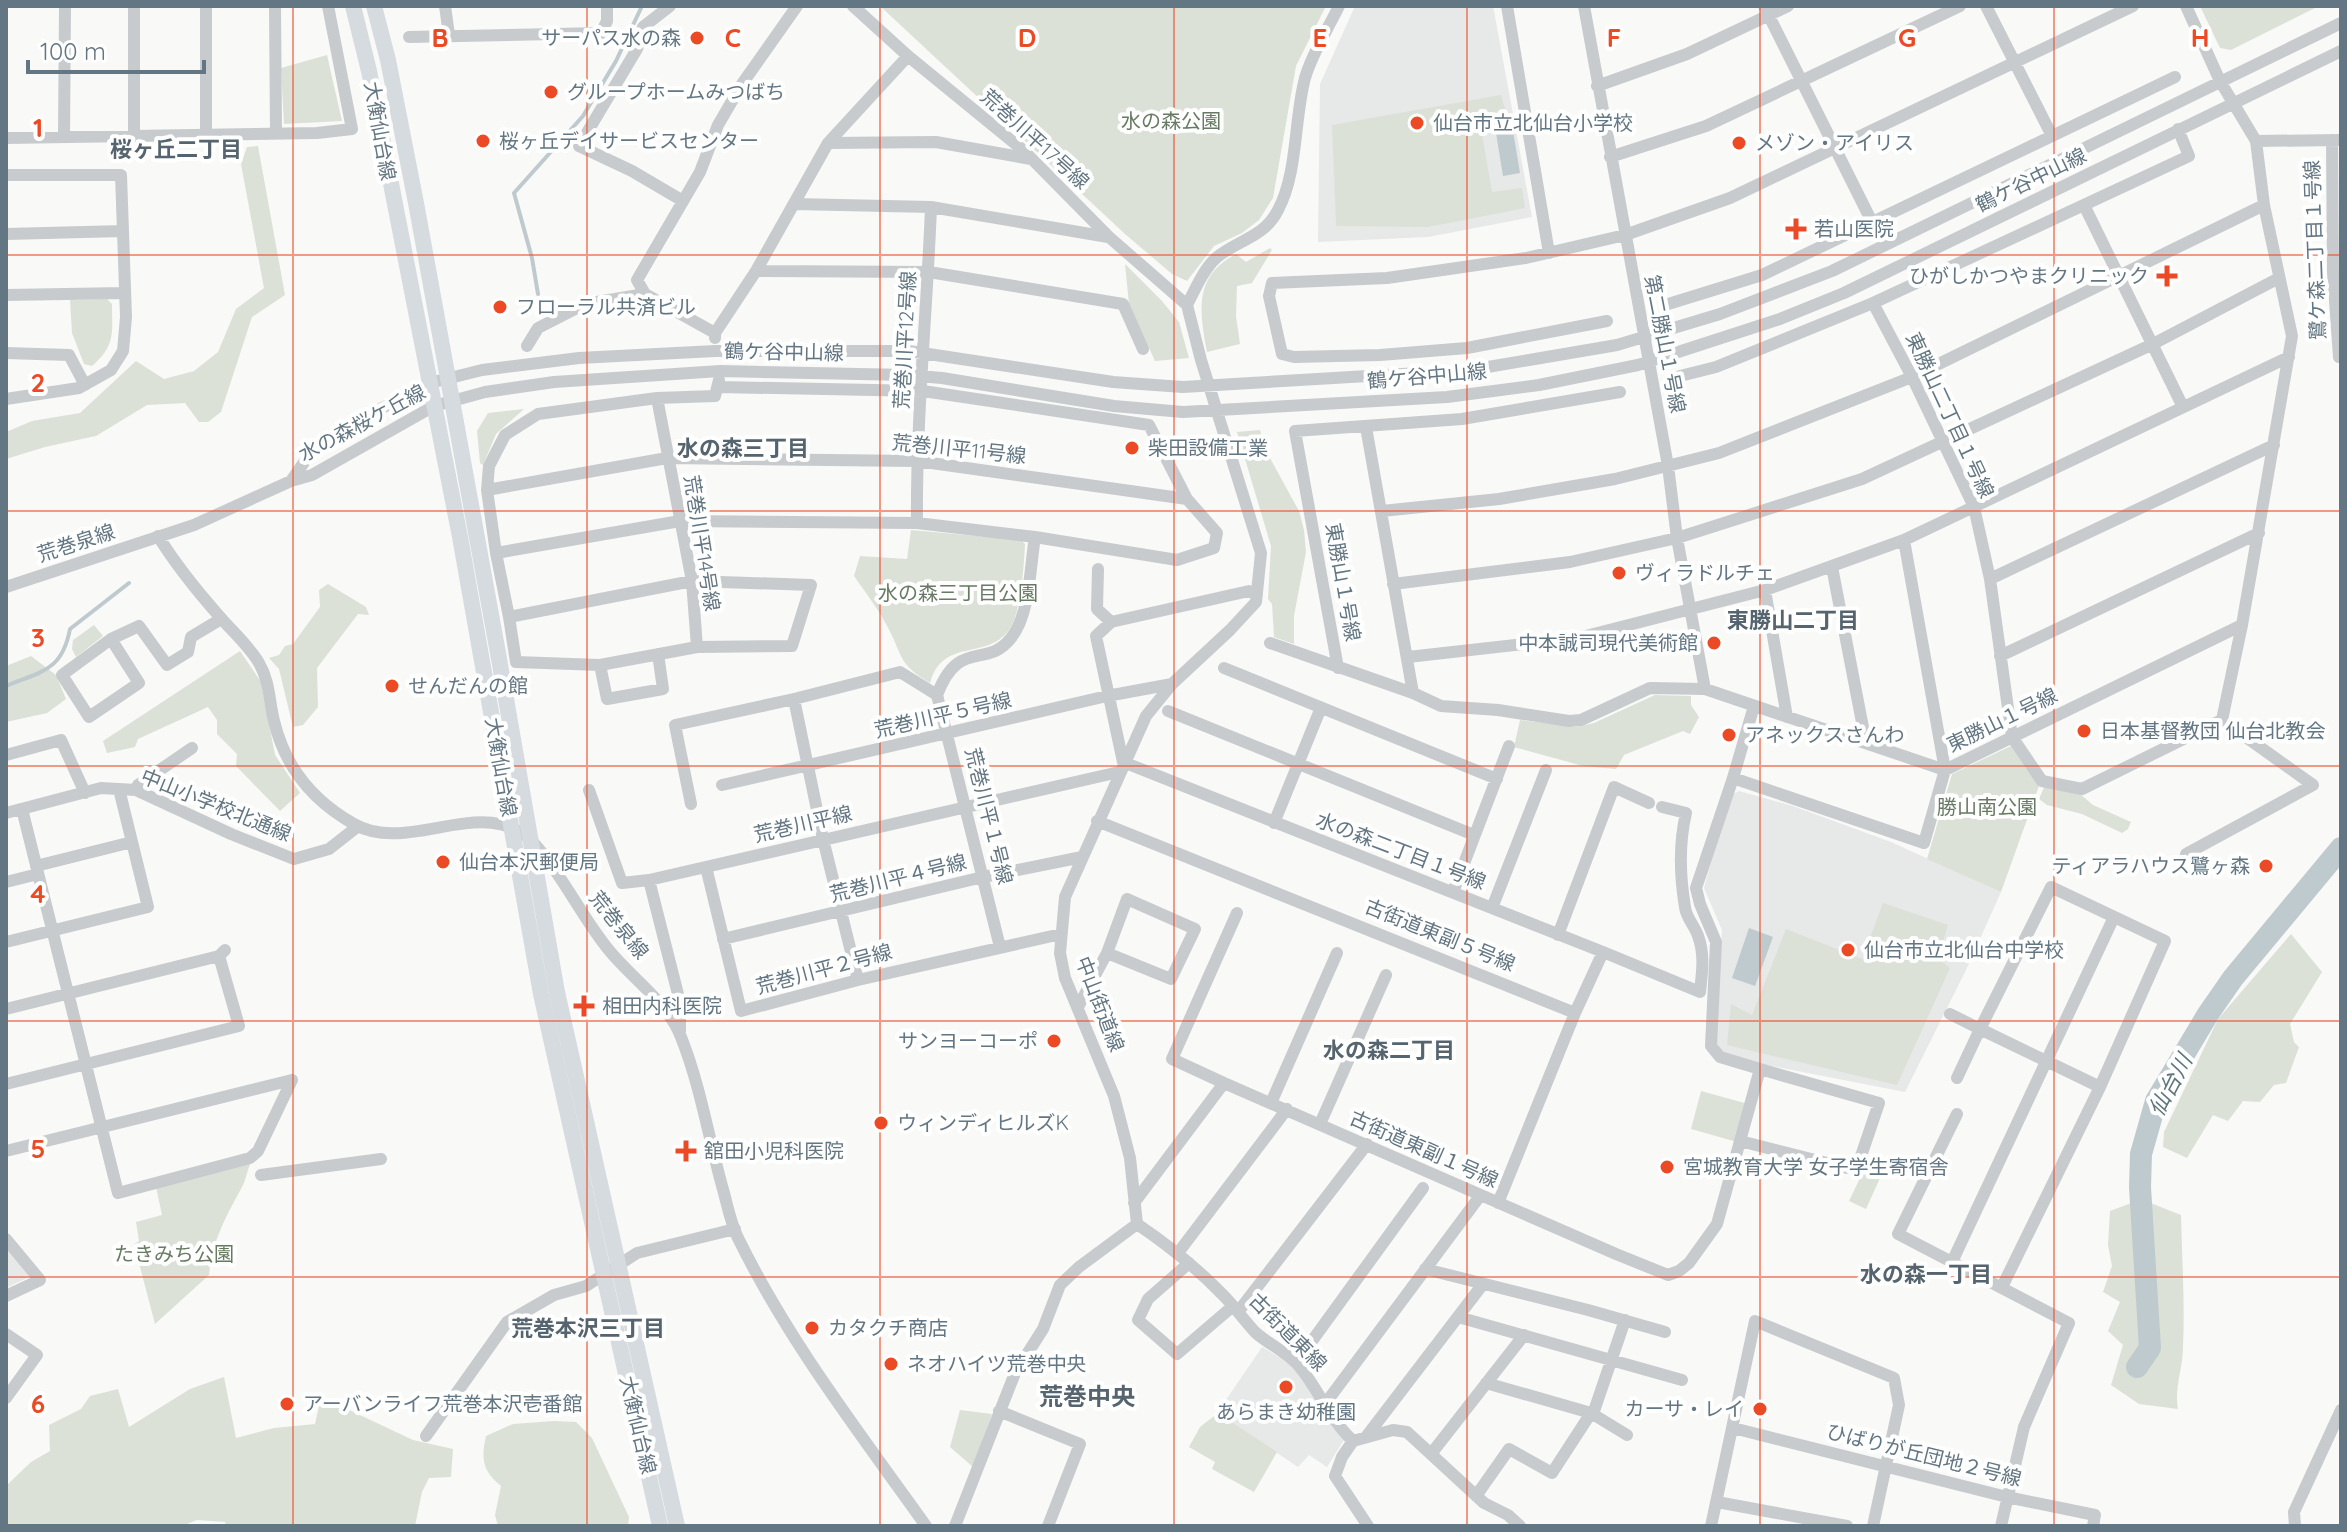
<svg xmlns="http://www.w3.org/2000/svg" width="2347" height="1532" font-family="Quicksand,'Noto Sans JP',sans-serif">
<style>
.built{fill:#e7e8e8}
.green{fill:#dbe1d7}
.water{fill:#becace}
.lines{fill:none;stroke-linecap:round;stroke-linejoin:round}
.stream{stroke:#becace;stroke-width:4}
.river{stroke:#becace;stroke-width:22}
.minor{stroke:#c7cbce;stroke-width:12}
.major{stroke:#d6dbdf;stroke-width:16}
.grid{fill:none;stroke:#eb4a24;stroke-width:2;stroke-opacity:0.55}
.poi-dot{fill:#eb4a24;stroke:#fff;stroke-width:3}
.labels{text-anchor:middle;stroke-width:8;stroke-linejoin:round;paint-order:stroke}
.poi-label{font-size:20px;fill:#637683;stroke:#fff;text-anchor:start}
.park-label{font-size:20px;fill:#677a62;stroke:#fff}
.street-label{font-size:20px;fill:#637683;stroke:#fff}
.neighbourhood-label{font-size:22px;font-weight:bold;fill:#55646e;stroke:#fff}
.water-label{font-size:22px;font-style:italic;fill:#5e767d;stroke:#fff}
.quarter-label{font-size:24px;font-weight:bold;fill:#55646e;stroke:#fff}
.grid-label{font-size:26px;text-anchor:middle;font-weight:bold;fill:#eb4a24;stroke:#fff;stroke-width:8;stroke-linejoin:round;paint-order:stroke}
</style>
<rect width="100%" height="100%" fill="#f9f9f7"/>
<path class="built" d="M 1355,6 L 1493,6 L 1532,217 L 1428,237 L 1318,242 L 1320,84 Z
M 1739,791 L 1793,806 L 1891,842 L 2001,892 L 1966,970 L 1905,1092 L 1726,1057 L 1715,1043 L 1722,930 L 1704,888 L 1728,797 Z
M 6,1248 L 31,1276 L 6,1288 Z
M 1262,1347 L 1291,1364 L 1344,1440 L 1327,1467 L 1309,1455 L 1298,1467 L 1217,1413 Z"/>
<path class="green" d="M 880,6 L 1326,6 L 1296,66 L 1273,198 L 1259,220 L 1242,233 L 1214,246 L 1187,281 L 1172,274 L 1125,234 Z
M 2200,6 L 2319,6 L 2231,50 L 2220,48 Z
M 327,55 L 342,121 L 284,124 L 281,68 Z
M 1501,95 L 1505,109 L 1479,117 L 1492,192 L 1522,188 L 1525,208 L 1428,227 L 1336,226 L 1332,125 Z
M 258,146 L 285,295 L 252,317 L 221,412 L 208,422 L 199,422 L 185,403 L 147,405 L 96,436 L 45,447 L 6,459 L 6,432 L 32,421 L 80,413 L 136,361 L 164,379 L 194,371 L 218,352 L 236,309 L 264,288 L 241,164 L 247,147 Z
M 1270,248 L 1272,250 L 1252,283 L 1237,286 L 1236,316 L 1240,344 L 1207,352 C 1199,310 1194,276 1236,254 L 1246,262 Z
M 1125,264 L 1162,301 L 1179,322 L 1189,358 L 1155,361 L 1129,304 Z
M 107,299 L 112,304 C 112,333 116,345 92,366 L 84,364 L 72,333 L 70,300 Z
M 524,409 L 496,434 L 483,465 L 480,463 L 477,431 L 488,413 Z
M 1260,430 L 1265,449 L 1299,511 L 1304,530 L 1306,552 L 1294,616 L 1294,644 L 1274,637 L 1272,604 L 1268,599 L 1271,546 L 1237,432 Z
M 911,530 L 1021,540 L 1025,544 C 1024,565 1021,613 1009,630 C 986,661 943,637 930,683 C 896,663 903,654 886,624 C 877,607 865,592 854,576 L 860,556 L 907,559 Z
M 328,584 L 366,607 L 369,615 L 358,614 L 317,668 L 318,707 L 303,725 L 293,727 L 279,669 L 269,658 L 279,655 L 285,646 L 293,644 L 320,607 L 319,590 Z
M 94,625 L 103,636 L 76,657 L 72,649 L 73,640 Z
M 240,651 L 261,682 L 275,755 L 300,793 L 280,811 L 236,766 L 237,754 L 217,734 L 217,720 L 208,707 L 138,739 L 135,747 L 107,753 L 103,741 Z
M 31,656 L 56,675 L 66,699 L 47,713 L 6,722 L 6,666 Z
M 1655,695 L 1691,696 L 1691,705 L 1699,717 L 1690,734 L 1683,731 L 1624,755 L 1616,769 L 1583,766 L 1514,747 L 1520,720 L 1576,727 L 1594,723 Z
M 2011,746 L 2039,786 L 2001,892 L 1927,859 L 1952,774 Z
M 2045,785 L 2079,793 L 2093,805 L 2131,822 L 2128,829 L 2122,833 L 2082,814 L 2047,805 L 2039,799 Z
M 1883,903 L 1948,925 L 1938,958 L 1950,968 L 1897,1085 L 1727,1045 L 1731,1004 L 1752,1015 L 1786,929 L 1862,959 Z
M 2291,934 L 2322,972 L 2290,1024 L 2294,1042 L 2299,1047 L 2286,1083 L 2274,1085 L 2260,1102 L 2243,1101 L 2228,1121 L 2213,1115 L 2187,1158 L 2163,1147 L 2164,1132 L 2218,1019 Z
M 1701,1091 L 1748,1104 L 1737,1142 L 1691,1129 Z
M 252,1161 C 247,1169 247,1177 243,1185 C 227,1215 212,1240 209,1275 L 155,1324 L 134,1244 L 139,1241 L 136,1222 L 162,1215 L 156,1187 Z
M 1862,1174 L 1880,1178 L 1866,1209 L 1849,1201 Z
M 2134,1202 L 2140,1349 L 2130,1363 L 2142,1374 L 2160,1350 L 2148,1202 L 2181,1215 C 2182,1259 2185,1303 2183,1347 C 2183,1368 2174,1388 2178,1409 L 2139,1404 L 2111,1385 L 2123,1345 L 2108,1331 L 2120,1302 L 2103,1292 L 2112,1266 L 2108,1245 L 2110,1211 Z
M 224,1377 L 236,1438 L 274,1428 L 315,1424 L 319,1406 L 330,1401 L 413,1440 L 453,1449 L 451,1477 L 429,1478 L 422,1492 L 415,1526 L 226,1526 L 225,1522 L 197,1520 L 182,1526 L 6,1526 L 6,1486 L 31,1462 L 50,1451 L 49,1425 L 81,1409 L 90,1396 L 118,1389 L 129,1427 L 190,1389 Z
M 960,1410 L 992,1414 L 973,1467 L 950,1447 Z
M 1218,1413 L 1277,1452 L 1254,1492 L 1212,1469 L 1215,1462 L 1189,1447 L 1200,1427 Z
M 554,1421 L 576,1422 L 592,1438 L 629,1517 L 628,1526 L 498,1526 L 495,1515 L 501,1486 C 482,1470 481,1459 486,1436 L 513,1424 Z"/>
<path class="water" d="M 1513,131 L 1520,173 L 1503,176 L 1496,133 Z
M 1749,928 L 1773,937 L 1755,986 L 1732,978 Z"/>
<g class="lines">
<path class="stream" d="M 538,294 L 532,258 L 514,193 L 583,116 L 616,61 L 642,6
M 6,686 C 42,671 62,671 70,629 L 129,583"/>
<path class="river" d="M 2137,1367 L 2150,1348 L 2140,1187 L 2141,1154 L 2156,1101 L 2208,1014 L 2233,978 L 2341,848"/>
<path class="minor" d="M 134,6 L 134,136
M 206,6 L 206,135
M 275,6 L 276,134
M 445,6 L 449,35
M 670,6 L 643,27 L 637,49 L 579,146 L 632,171 L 683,201
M 853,6 L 908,56 L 1024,151 L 1109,237 L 1187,305
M 1507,6 L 1549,253
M 1584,6 L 1668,466 L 1677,538 L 1705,689
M 1764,6 L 1873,224
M 1986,6 L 2051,134
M 409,37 L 601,33 L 607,21 L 607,6
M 1597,86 L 1687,54 L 1788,6
M 64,137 L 65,6
M 6,138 L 317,133 L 352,129 L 328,6
M 2332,140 L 2333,272 L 2339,357 L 2341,357
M 2256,141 L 2341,140
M 828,143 L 936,142 L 1031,159
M 1610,157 L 1706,126 L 1960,6
M 6,175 L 121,175 L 126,317 L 123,351 L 111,370 L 79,388 L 6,399
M 794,204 L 931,207 L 1108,237
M 2084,205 L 2183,407
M 6,234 L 123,231
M 756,271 L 929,272 L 1123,304 L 1143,349
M 6,295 L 125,293
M 1873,303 L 1912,377 L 1974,507 L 1990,579 L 2012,737 L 2042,781 L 2082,789 L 2222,720
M 1665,305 L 1762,275 L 2175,77
M 1607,321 L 1467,348 L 1380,355 L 1294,357 L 1282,354 L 1269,296 L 1272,283 L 1387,278 L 1526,258 L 1625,235 L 1730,198 L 2133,6
M 715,333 L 645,294 L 637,280 L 700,172 L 718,125 L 742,84 L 797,6
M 715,338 L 715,333 L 756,271 L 828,143 L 908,56
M 527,346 L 538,328 L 585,304 L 645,294
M 6,353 L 69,355 L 85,385
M 1680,376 L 1716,367 L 1873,303 L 2189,156 L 2178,129
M 657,398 L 692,581 L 697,647
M 1366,427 L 1413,693
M 291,481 L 314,448 L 361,419 L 430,383 L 482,370 L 579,358 L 715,351 L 909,351 L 1113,382 L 1183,387 L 1470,370 L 1617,345 L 1720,314 L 1832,271 L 2341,23
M 487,490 L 667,458 L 917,461 L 1187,499
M 1382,511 L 1499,499 L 1615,479 L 1719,453 L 1912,377 L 2264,205
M 917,523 C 916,417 927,312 931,207
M 158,536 C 176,565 197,591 220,617 C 233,632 249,646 259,663 C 270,682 269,701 274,721 C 285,767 313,801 354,824 C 411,857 490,787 539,849 C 565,880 582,917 608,949 C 631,978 667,1001 681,1037 C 701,1087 709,1141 724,1193 C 728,1208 731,1224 738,1238 C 789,1342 859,1432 926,1526
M 496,553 L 487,490 L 489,466 L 505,435 L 538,414 L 657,398 L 715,396 L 719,380
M 1832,567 L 1866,743
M 1098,569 L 1097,609 L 1111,622
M 1990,579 L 2274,445
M 1393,584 L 1570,562 L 1677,538 L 1862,479 L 2153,344 L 2279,278
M 6,587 L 194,525 L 291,481 L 312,475 L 434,406 L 485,392 L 554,382 L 720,371 L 907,375 L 942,378 L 1114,406 L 1183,412 L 1447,397 L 1539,385 L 1638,365 L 1780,319 L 1844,293 L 2341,51
M 1765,590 L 1787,717
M 1257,594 L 1249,591 L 1111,622 L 1096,636 L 1123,762 L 1603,952 L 1575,1013
M 509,617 L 516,662 L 600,665 L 697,647 L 792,646 L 811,585 L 692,581 L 509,617 L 496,553 L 680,521 L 917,523 L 1035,537 L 1177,560 L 1214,548 L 1217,533 L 1187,499 L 1149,425 L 923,391 L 719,387
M 111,639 L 139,683 L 89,717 L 62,675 L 111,639 L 139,626 L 167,665 L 188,652 L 191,637 L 221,619
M 1270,643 L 1413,693 L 1441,706 L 1498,710 L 1569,721 L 1581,720 L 1650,688 L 1705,689 L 1945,770 L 2242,625 L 2292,336 L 2264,205 L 2256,141 L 2220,81 L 2186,6
M 2000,656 L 2259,533
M 1408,657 L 1578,638 L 1765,590 L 1904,540 L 2289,357
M 600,665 L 607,699 L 663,689 L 658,654
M 1224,668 L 1497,779
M 1338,668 L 1295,431 L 1462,419 L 1620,392
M 937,695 L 1000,947
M 937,695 C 959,637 986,670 1011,638 C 1030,615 1030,566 1035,537
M 794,699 L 823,839 L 858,980
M 1168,711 L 1474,835
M 6,755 L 61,740 L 85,793
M 1733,778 L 1924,843 L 1945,770 L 1904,540
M 722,785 L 1107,696 L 1172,684
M 136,790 L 138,785 L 192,748
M 589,790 L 622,883 L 649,880
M 691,804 L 675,725 L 794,699 L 900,672 L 937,695
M 22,809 L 118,1193 L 250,1158 L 258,1151 L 292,1080
M 6,813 L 101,788 L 136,790 L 231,834 L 294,859 L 329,849 L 357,827
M 1097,821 L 1575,1013 L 1498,1203
M 1274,823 L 1320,710
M 36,866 L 132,842
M 2202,866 L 2186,854 L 2313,785 L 2222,720 L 2242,625
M 706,867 L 741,1011 L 858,980 L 1061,934
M 6,882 L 38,874
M 1453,892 L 1509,746
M 1492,908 L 1546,770
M 1558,935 L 1614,787 L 1649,803
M 723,939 L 983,877 L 1082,857
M 6,942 L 148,907 L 119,789
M 1603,952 L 1700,992 C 1702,973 1705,954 1698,936 C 1695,926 1686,918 1685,907 C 1680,877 1679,843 1686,813 L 1662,807
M 1078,1007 L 1107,953 L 1171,979 L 1195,929 L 1127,899 L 1107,953
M 6,1009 L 219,956 L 225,950
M 1950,1014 L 1980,1029 L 2051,887 L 2165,941 L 2100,1087 L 2002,1287
M 680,1031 L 680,1002 L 649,880 L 1119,772
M 1957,1078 L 1980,1029 L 2100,1087
M 1224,1083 L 1172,1059 L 1237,913
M 6,1084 L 239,1026 L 219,956
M 1271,1103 L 1337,953
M 1957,1114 L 1898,1234 L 2069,1323 L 2024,1427 L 2001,1526
M 1320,1124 L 1386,975
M 1740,1141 L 1847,1168 L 1858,1165 L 1879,1103 L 1760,1069
M 6,1151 L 292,1080
M 261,1175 L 381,1159
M 1134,1203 L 1224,1083 L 1616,1254 L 1668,1275 L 1679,1271 L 1689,1263 L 1717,1224 L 1760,1069 L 1720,1057 L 1711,1046 L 1716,942 L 1700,904 L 1696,888 L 1733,778 L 1754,706
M 1137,1224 C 1168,1245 1197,1268 1223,1295 C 1234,1306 1244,1320 1255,1332 C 1269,1345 1286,1351 1299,1366 C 1319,1390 1330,1420 1353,1441 L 1393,1430 L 1407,1432 L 1484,1503 L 1508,1515 L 1520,1526
M 6,1239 L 40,1280 L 6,1296
M 1178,1253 L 1287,1109
M 1952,1262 L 2114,917
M 1189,1263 L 1148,1299 L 1138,1320 L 1177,1354 L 1233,1306
M 1425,1269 L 1588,1310 L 1665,1332
M 1238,1312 L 1367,1144
M 1458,1317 L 1682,1380
M 6,1334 L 37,1355 L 6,1398
M 1296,1363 L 1423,1188
M 1486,1383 L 1591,1413 L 1627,1435
M 1325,1404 L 1480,1196
M 999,1411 L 1080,1444 L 1048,1526
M 1593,1414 L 1625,1320
M 1733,1428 L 2007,1497 L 2095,1515 L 2093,1526
M 426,1436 L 507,1322 L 554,1295 L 586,1286 L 637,1253 L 735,1229
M 1366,1437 L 1483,1284
M 1353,1441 L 1342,1457 L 1335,1476 L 1368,1526
M 1431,1454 L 1524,1335
M 1476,1496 L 1509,1449 L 1552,1473 L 1591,1413
M 1717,1502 L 1847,1526
M 955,1526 L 1015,1373 L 1043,1329 L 1060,1285 L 1079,1267 L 1137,1224 L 1130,1158 L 1114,1096 L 1065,978 L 1060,953 L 1065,897 L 1146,716 L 1172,684 L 1230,630 L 1256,602 L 1261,553 L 1201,360 L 1187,305 C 1195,290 1203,270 1216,258 C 1237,240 1264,238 1278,210 C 1298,173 1294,119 1305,78 C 1312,53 1328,29 1339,6
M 1711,1526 L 1755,1321 L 1894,1378 L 1899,1405 L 1873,1526
M 2295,1526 L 2294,1512 L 2341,1410"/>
<path class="major" d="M 353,6 L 369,71 L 460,537 L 541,994 L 660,1526
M 374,6 L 388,60 L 416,203 L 498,653 L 557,992 L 677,1526"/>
</g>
<path class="grid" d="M 293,6 L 293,1526M 587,6 L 587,1526M 880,6 L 880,1526M 1174,6 L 1174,1526M 1467,6 L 1467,1526M 1760,6 L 1760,1526M 2054,6 L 2054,1526M 6,255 L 2341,255M 6,511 L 2341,511M 6,766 L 2341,766M 6,1021 L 2341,1021M 6,1277 L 2341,1277"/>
<g class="poi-dot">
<circle cx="697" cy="38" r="8"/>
<circle cx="551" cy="92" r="8"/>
<circle cx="1417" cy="123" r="8"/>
<circle cx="483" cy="141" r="8"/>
<circle cx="1739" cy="143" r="8"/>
<path d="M1792 217h8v8h8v8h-8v8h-8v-8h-8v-8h8z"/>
<path d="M2163 264h8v8h8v8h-8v8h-8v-8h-8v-8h8z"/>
<circle cx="500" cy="307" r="8"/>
<circle cx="1132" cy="448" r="8"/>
<circle cx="1619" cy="573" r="8"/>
<circle cx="1714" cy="643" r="8"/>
<circle cx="392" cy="686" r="8"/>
<circle cx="2084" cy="731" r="8"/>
<circle cx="1729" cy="735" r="8"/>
<circle cx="443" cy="862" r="8"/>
<circle cx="2266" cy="866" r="8"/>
<circle cx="1848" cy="950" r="8"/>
<path d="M580 994h8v8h8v8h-8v8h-8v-8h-8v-8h8z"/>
<circle cx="1054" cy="1041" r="8"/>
<circle cx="881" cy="1123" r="8"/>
<path d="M682 1139h8v8h8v8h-8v8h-8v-8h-8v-8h8z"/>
<circle cx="1667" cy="1167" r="8"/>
<circle cx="812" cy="1328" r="8"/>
<circle cx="891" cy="1364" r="8"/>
<circle cx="1286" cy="1387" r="8"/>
<circle cx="287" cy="1404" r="8"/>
<circle cx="1760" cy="1409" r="8"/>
</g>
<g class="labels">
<g class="poi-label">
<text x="681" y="45" text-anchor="end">サーパス水の森</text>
<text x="567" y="99">グループホームみつばち</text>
<text x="1433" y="130">仙台市立北仙台小学校</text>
<text x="499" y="148">桜ヶ丘デイサービスセンター</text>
<text x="1755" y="150">メゾン・アイリス</text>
<text x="1814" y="236">若山医院</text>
<text x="2149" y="283" text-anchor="end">ひがしかつやまクリニック</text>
<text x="516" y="314">フローラル共済ビル</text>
<text x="1148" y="455">柴田設備工業</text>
<text x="1635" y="580">ヴィラドルチェ</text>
<text x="1698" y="650" text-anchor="end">中本誠司現代美術館</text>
<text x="408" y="693">せんだんの館</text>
<text x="2100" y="738">日本基督教団 仙台北教会</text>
<text x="1745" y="742">アネックスさんわ</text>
<text x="459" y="869">仙台本沢郵便局</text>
<text x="2250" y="873" text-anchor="end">ティアラハウス鷺ヶ森</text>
<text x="1864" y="957">仙台市立北仙台中学校</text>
<text x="602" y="1013">相田内科医院</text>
<text x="1038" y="1048" text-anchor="end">サンヨーコーポ</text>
<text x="897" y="1130">ウィンディヒルズK</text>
<text x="704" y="1158">舘田小児科医院</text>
<text x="1683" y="1174">宮城教育大学 女子学生寄宿舎</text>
<text x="828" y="1335">カタクチ商店</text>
<text x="907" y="1371">ネオハイツ荒巻中央</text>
<text x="303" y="1411">アーバンライフ荒巻本沢壱番館</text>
<text x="1744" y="1416" text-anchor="end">カーサ・レイ</text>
<text x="1286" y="1419" text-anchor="middle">あらまき幼稚園</text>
</g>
<g class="park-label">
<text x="1171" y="128">水の森公園</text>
<text x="958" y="600">水の森三丁目公園</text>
<text x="1987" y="814">勝山南公園</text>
<text x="174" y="1261">たきみち公園</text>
</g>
<g class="street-label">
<text transform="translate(380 131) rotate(80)" y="7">大衡仙台線</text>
<text transform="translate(1035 139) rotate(42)" y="7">荒巻川平17号線</text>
<text transform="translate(2031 180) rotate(-26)" y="7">鶴ケ谷中山線</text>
<text transform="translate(2315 250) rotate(-92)" y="7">鷺ケ森二丁目１号線</text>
<text transform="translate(905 340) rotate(-87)" y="7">荒巻川平12号線</text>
<text transform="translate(1665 344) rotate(79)" y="7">第二勝山１号線</text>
<text transform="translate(784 352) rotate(1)" y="7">鶴ケ谷中山線</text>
<text transform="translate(1427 376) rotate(-5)" y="7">鶴ケ谷中山線</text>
<text transform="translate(1950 415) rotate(65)" y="7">東勝山二丁目１号線</text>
<text transform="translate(362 423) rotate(-28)" y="7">水の森桜ケ丘線</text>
<text transform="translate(959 449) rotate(6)" y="7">荒巻川平11号線</text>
<text transform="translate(76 543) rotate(-18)" y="7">荒巻泉線</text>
<text transform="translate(702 543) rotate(81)" y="7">荒巻川平14号線</text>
<text transform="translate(1343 582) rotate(80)" y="7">東勝山１号線</text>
<text transform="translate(943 715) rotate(-13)" y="7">荒巻川平５号線</text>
<text transform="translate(2002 720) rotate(-26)" y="7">東勝山１号線</text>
<text transform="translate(501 767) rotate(80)" y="7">大衡仙台線</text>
<text transform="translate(216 805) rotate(22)" y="7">中山小学校北通線</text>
<text transform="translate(989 816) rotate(76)" y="7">荒巻川平１号線</text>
<text transform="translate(803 824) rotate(-13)" y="7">荒巻川平線</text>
<text transform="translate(1401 851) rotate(21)" y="7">水の森二丁目１号線</text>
<text transform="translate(898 878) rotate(-14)" y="7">荒巻川平４号線</text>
<text transform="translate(619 925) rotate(51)" y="7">荒巻泉線</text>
<text transform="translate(1440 935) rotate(22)" y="7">古街道東副５号線</text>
<text transform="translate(824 969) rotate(-15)" y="7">荒巻川平２号線</text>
<text transform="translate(1100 1004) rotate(69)" y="7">中山街道線</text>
<text transform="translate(1424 1149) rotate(24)" y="7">古街道東副１号線</text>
<text transform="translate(1288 1332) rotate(45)" y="7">古街道東線</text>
<text transform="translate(638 1425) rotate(77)" y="7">大衡仙台線</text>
<text transform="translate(1924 1455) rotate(14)" y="7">ひばりが丘団地２号線</text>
</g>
<g class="neighbourhood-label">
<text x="176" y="157">桜ヶ丘二丁目</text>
<text x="743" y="456">水の森三丁目</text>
<text x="1793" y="628">東勝山二丁目</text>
<text x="1389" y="1058">水の森二丁目</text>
<text x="1926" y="1282">水の森一丁目</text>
<text x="588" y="1336">荒巻本沢三丁目</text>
</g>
<g class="water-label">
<text transform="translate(2170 1085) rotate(-62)" y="8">仙台川</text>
</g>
<g class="quarter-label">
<text x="1087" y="1405">荒巻中央</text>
</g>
</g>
<g class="grid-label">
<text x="440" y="47">B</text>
<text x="733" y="47">C</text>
<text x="1027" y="47">D</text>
<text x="1320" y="47">E</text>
<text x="1614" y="47">F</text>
<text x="1907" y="47">G</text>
<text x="2200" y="47">H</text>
<text x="38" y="137">1</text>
<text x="38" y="392">2</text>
<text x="38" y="647">3</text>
<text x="38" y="903">4</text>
<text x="38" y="1158">5</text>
<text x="38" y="1413">6</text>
</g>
<rect width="2347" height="1532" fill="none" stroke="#637683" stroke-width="16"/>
<path d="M28 60v12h176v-12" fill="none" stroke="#637683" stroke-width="4"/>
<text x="40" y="60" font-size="24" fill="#637683" stroke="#ffffff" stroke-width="6" paint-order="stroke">100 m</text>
</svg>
